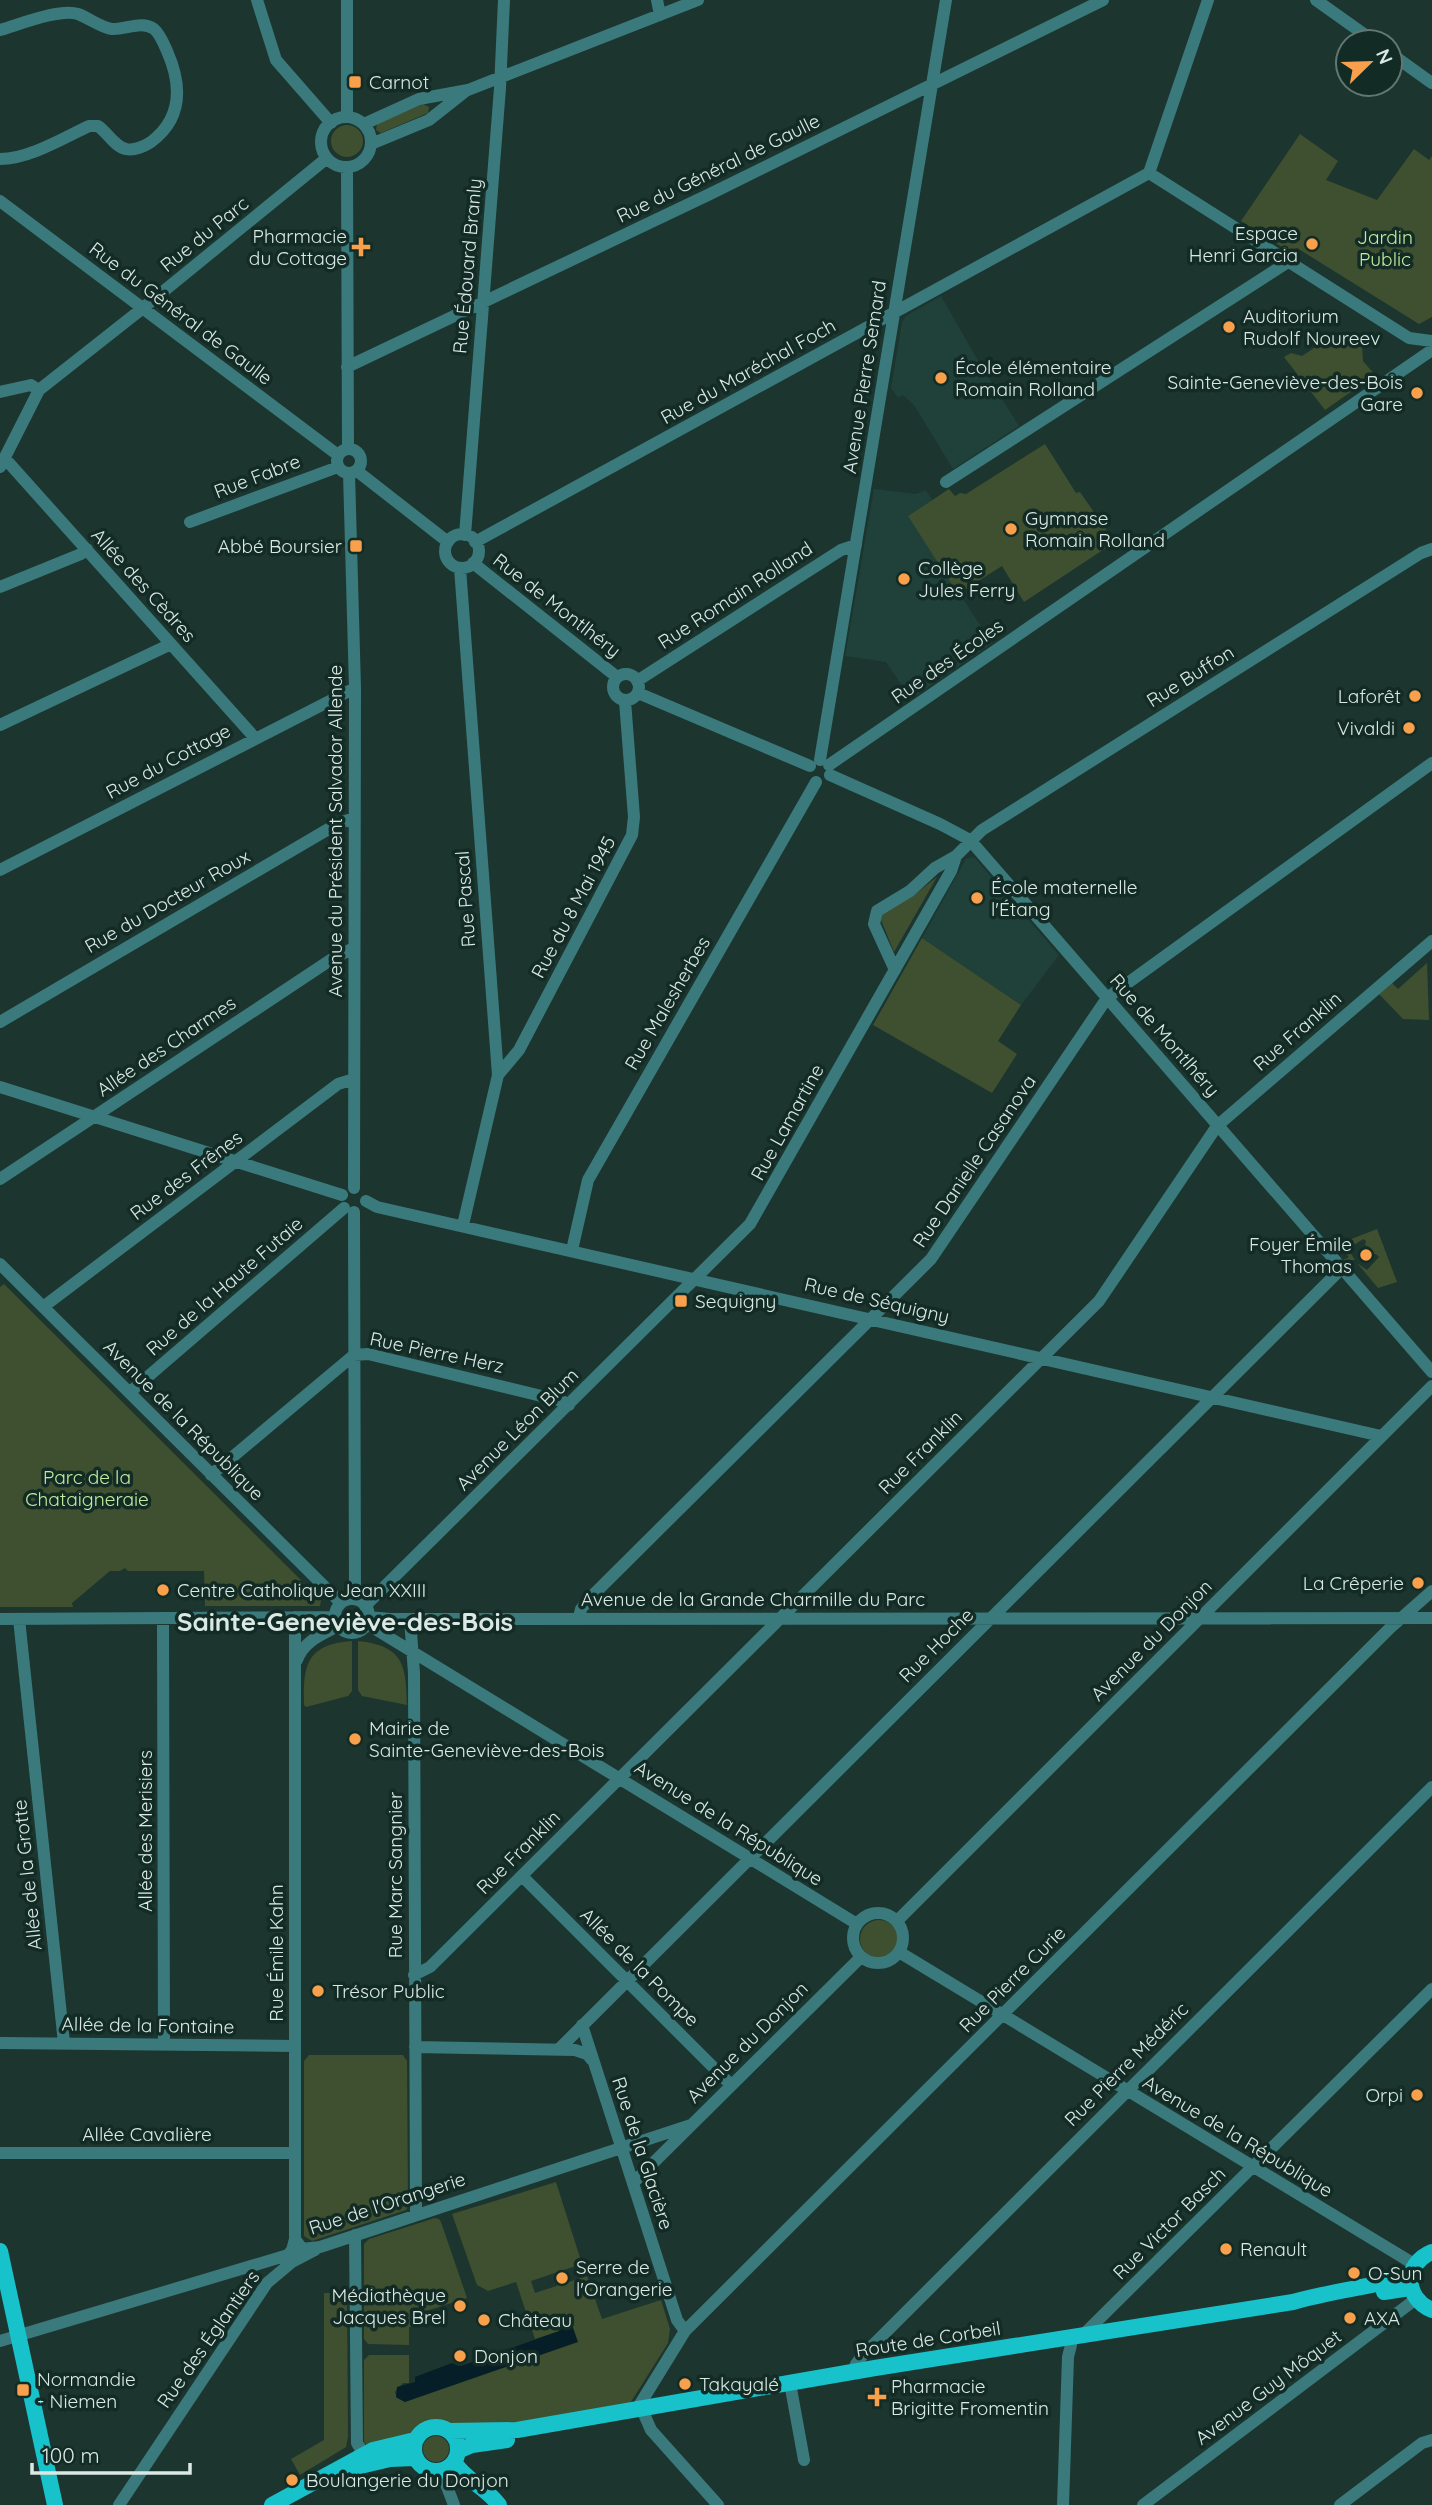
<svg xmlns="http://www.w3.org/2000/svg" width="1432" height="2505" font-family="Quicksand,sans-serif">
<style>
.built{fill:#20403a}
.green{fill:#3e502f}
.water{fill:#061e27}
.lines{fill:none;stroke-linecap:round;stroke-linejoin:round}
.minor{stroke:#3a7a7d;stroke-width:12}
.major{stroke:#18c2cb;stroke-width:16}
.poi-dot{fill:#f8a04b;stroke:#132b25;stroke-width:2.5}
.labels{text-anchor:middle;stroke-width:7;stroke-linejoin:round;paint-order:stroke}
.poi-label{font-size:19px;fill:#dbe9e5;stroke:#132b25;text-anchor:start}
.street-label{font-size:19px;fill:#dbe9e5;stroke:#132b25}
.park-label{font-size:19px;fill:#c2ed9c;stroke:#132b25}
.district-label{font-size:26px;font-weight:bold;fill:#dbe9e5;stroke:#132b25}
</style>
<rect width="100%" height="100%" fill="#1d352f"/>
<path class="built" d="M 941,296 L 979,362 L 1019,426 L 953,469 L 914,405 L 903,395 L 898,398 L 891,388 L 902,322 L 906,316 Z
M 874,489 L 916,494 L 926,490 L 932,500 L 908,516 L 992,643 L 911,699 L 886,662 L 845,656 Z
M 974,857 L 1059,955 L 1021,1005 L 922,938 L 966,859 Z"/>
<path class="green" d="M 423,104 L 429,107 L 428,113 L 381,133 L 376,130 L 377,124 Z
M331 141a16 16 0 1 1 32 0a16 16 0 1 1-32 0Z
M 1300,134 L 1338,161 L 1326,180 L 1377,200 L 1414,149 L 1429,160 L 1432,156 L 1432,317 L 1419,324 L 1297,248 L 1293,254 L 1241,221 Z
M 1340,331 L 1362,345 L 1363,361 L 1375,375 L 1325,410 L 1284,357 L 1291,353 L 1302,356 Z
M 1045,444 L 1076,493 L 1080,492 L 1115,542 L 1024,602 L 1002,566 L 958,594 L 908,516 L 949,489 L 955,496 L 960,493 L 966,494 Z
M 937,877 L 894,952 L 881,920 L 882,914 L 913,896 Z
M 922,938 L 1021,1005 L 998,1041 L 1017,1054 L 992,1093 L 873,1025 Z
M 1427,963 L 1429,1020 L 1403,1019 L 1379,994 L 1392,983 L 1398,989 Z
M 1377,1229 L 1397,1282 L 1378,1288 L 1357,1263 L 1367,1270 L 1379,1257 L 1376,1254 L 1372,1254 L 1369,1247 L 1365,1245 L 1366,1241 L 1363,1239 L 1348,1249 L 1355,1260 L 1351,1260 L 1346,1263 L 1343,1260 L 1349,1257 L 1340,1248 L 1334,1250 L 1331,1247 Z
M 4,1284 L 321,1600 L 320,1606 L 205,1606 L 204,1571 L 128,1571 L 125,1568 L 120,1571 L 110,1571 L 72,1603 L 73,1607 L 0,1607 L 0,1287 Z
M 352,1641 L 352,1691 L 348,1696 L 306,1707 L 304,1705 C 303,1666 306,1644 352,1641 Z
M 358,1641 C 404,1646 406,1665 407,1705 L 362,1696 L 358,1690 Z
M860 1939a19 19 0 1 1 38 0a19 19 0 1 1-38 0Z
M 309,2055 L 403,2055 L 407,2061 L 408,2206 L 406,2210 L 312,2241 L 304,2236 L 304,2061 Z
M 556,2182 L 582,2264 L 531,2281 L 535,2293 L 587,2276 L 602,2319 L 661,2300 L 670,2329 L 668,2343 L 629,2405 L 503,2427 L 452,2426 L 433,2421 L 420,2426 L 406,2439 L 369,2448 L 364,2442 L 364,2360 L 369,2355 L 409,2355 L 409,2383 L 403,2383 L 395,2392 L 397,2398 L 405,2402 L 560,2331 L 535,2339 L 516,2282 L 488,2291 L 477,2285 L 452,2214 Z
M 435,2218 L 439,2219 L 441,2222 L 467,2298 L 423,2312 L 423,2326 L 409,2327 L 409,2345 L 368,2344 L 364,2339 L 364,2244 L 369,2239 Z
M 324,2293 L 347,2293 L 348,2437 L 346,2447 L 300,2475 L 291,2459 L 324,2440 Z
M423 2449a13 13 0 1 1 26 0a13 13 0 1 1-26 0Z"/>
<path class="water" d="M 570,2319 L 578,2342 L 405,2402 L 396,2397 L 397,2387 L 415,2382 L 415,2377 L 452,2363 L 459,2366 L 464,2365 L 559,2331 L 557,2324 Z"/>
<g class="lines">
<path class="minor" d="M 257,0 L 276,60 L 331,123
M 347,0 L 347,117
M 657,0 L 660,15
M 1316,0 L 1375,42
M 0,30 C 18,25 60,8 78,14 C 89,18 100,27 112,29 C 125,30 142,20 154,29 C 160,34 164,44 167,51 C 182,85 183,118 151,142 C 145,146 134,151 126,149 C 115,147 108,133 98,126 L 89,126 C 63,138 29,159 0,159
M 1390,53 L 1432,83
M321 142a25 25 0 1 1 50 0a25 25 0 1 1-50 0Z
M 364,124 L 419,99 L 468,90 L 698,0
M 371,144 L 429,120 L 467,90
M 347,168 L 348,449
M 1149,173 L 1409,338 L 1432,341
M 1149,173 L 1208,0
M 0,201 L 338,455
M 347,367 L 710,194 L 1103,0
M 0,392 L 31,385 L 39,390
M337 461a12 12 0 1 1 24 0a12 12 0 1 1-24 0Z
M 0,460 L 4,459 L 9,463 L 255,738
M 0,467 L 39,390 L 143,308 L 327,158
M 357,471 L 448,542
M 349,473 L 355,688 L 354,1188
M 946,482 L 1288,262
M 190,522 L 338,467
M445 551a17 17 0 1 1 34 0a17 17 0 1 1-34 0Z
M 465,535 L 500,88 L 504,0
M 475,542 L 1149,173
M 473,563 L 617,677
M 460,568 L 498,1075 L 463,1225
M 0,587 L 81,554 L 87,549
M613 687a13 13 0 1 1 26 0a13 13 0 1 1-26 0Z
M 637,681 L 841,550 L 856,545
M 638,693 L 810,766
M 0,725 L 171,644
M 820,760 L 946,0
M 829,765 L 1432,350
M 830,775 L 940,824 L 970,840 L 1432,1372
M 0,870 L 355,688
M 895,970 L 874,924 L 877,911 L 910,891 L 935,868 L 956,856 L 982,830 L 1421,553 L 1432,549
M 0,1022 L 337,824 L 354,818
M 498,1075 L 519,1050 L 632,835 L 634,817 L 625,701
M 0,1087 L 342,1195
M 0,1179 L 335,957 L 354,948
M 366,1201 L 377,1207 L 1381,1436
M 354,1212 L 355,1599
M 572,1250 L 588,1180 L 816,782
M 0,1264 L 341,1603
M 43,1307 L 338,1084 L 354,1079
M 130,1392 L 344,1208
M 211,1475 L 354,1355 L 368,1354 L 562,1401 L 569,1405
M335 1616a17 17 0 1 1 34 0a17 17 0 1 1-34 0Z
M 365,1606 L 750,1224 L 951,871 L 956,856
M 368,1617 L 390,1619 L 1432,1618
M 163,1618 L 164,2044
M 579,1618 L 581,1609 L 591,1597 L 931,1259 L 1107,998 L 1432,763
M 0,1619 L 335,1617
M 19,1619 L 64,2043
M 410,1619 L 414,1673 L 416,2215
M 367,1624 L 857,1924
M 297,1660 C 304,1641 321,1635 338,1626
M 522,1876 L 731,2085
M853 1938a25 25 0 1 1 50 0a25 25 0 1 1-50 0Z
M 897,1921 L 1432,1386
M 899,1952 L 1414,2264
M 414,1975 L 430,1967 L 1099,1301 L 1217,1126 L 1432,941
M 582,2025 L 677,2320 L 685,2331
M 0,2043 L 295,2046
M 415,2047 L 575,2050 L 587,2054 L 592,2060
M 559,2049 L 1341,1269
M 0,2153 L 295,2153
M 633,2183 L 861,1957
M 355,2235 L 357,2443 L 362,2451 L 372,2451
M 295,2239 L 302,2249 L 320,2247 L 691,2125
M 1082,2336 L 1432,1989
M 0,2341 L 288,2255 L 292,2250 L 295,2239 L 295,1617
M 853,2372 L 856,2364 L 862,2356 L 1432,1787
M 790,2383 L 804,2460
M 637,2409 L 685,2331 L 1390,1628 L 1432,1591
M 644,2414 L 651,2430 L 718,2505
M 441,2471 L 454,2505
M 119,2505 L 267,2283 L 292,2262 L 315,2250
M 1063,2505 L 1068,2357 L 1071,2345
M 1143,2505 L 1416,2299
M 1340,2505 L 1422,2443 L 1432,2440"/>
<path class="major" d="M 0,2251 L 55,2505
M 1432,2252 C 1403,2264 1404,2298 1432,2310
M 1384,2292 L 1410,2288
M414 2449a22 22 0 1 1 44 0a22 22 0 1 1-44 0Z
M 450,2431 L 517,2430 L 875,2368 L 1293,2302 C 1332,2291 1371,2287 1410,2276
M 458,2451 L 472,2445 L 507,2440
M 454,2462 C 465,2480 486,2487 499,2505
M 356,2467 L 390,2459 L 415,2458
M 272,2505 L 373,2450 L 415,2440"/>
</g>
<g class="poi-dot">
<rect x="348" y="75" width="14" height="14" rx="3.5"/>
<circle cx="1312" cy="244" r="7"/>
<path d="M357.5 236.5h7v7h7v7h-7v7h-7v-7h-7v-7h7z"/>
<circle cx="1229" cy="327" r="7"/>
<circle cx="941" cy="378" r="7"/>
<circle cx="1417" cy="393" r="7"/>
<circle cx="1011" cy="529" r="7"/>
<rect x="349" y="539" width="14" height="14" rx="3.5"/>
<circle cx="904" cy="579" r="7"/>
<circle cx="1415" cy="696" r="7"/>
<circle cx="1409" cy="728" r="7"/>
<circle cx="977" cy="898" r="7"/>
<circle cx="1366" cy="1255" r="7"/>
<rect x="674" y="1294" width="14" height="14" rx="3.5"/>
<circle cx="1418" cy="1583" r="7"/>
<circle cx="163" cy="1590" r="7"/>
<circle cx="355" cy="1739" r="7"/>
<circle cx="318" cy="1991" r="7"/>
<circle cx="1417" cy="2095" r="7"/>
<circle cx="1226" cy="2249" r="7"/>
<circle cx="1354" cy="2273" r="7"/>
<circle cx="562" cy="2278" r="7"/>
<circle cx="460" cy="2306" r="7"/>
<circle cx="1350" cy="2318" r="7"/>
<circle cx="484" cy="2320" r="7"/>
<circle cx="460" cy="2356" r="7"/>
<circle cx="685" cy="2384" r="7"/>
<rect x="16" y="2383" width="14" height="14" rx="3.5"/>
<path d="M873.5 2386.5h7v7h7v7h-7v7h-7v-7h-7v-7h7z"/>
<circle cx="292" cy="2480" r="7"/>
</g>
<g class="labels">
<g class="poi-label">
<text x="369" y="89">Carnot</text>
<text x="1298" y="240" text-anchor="end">Espace<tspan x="1298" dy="22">Henri Garcia</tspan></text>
<text x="347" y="243" text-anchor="end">Pharmacie<tspan x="347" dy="22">du Cottage</tspan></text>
<text x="1243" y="323">Auditorium<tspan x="1243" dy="22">Rudolf Noureev</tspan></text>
<text x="955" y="374">École élémentaire<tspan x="955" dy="22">Romain Rolland</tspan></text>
<text x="1403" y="389" text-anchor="end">Sainte-Geneviève-des-Bois<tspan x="1403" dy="22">Gare</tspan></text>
<text x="1025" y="525">Gymnase<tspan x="1025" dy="22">Romain Rolland</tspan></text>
<text x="342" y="553" text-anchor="end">Abbé Boursier</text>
<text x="918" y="575">Collège<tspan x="918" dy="22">Jules Ferry</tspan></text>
<text x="1401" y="703" text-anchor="end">Laforêt</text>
<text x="1395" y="735" text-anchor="end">Vivaldi</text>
<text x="991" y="894">École maternelle<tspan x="991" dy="22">l'Étang</tspan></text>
<text x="1352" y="1251" text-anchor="end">Foyer Émile<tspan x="1352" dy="22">Thomas</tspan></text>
<text x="695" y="1308">Sequigny</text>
<text x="1404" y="1590" text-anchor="end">La Crêperie</text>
<text x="177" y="1597">Centre Catholique Jean XXIII</text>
<text x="369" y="1735">Mairie de<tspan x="369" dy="22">Sainte-Geneviève-des-Bois</tspan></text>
<text x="332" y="1998">Trésor Public</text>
<text x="1403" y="2102" text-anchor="end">Orpi</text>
<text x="1240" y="2256">Renault</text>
<text x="576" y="2274">Serre de<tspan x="576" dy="22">l'Orangerie</tspan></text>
<text x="1368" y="2280">O-Sun</text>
<text x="446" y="2302" text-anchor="end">Médiathèque<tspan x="446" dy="22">Jacques Brel</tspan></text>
<text x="1364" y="2325">AXA</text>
<text x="498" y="2327">Château</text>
<text x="474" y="2363">Donjon</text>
<text x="37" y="2386">Normandie<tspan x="37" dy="22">- Niemen</tspan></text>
<text x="699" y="2391">Takayalé</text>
<text x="891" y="2393">Pharmacie<tspan x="891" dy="22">Brigitte Fromentin</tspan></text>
<text x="306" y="2487">Boulangerie du Donjon</text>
</g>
<g class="street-label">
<text transform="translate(718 168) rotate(-26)" y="7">Rue du Général de Gaulle</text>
<text transform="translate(204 234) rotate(-39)" y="7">Rue du Parc</text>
<text transform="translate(467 266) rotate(-85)" y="7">Rue Édouard Branly</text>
<text transform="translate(181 313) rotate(37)" y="7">Rue du Général de Gaulle</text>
<text transform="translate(748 371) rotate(-29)" y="7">Rue du Maréchal Foch</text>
<text transform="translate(864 377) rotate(-81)" y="7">Avenue Pierre Semard</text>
<text transform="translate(257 476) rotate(-21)" y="7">Rue Fabre</text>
<text transform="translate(144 585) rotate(48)" y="7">Allée des Cèdres</text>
<text transform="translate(735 595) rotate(-33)" y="7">Rue Romain Rolland</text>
<text transform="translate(557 605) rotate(38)" y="7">Rue de Montlhéry</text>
<text transform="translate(947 661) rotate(-35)" y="7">Rue des Écoles</text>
<text transform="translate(1190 676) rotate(-32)" y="7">Rue Buffon</text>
<text transform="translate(168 761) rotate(-28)" y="7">Rue du Cottage</text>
<text transform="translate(335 831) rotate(-90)" y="7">Avenue du Président Salvador Allende</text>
<text transform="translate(465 899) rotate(-94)" y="7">Rue Pascal</text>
<text transform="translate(167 901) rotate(-30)" y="7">Rue du Docteur Roux</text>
<text transform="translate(573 907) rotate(-62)" y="7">Rue du 8 Mai 1945</text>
<text transform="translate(667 1003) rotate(-60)" y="7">Rue Malesherbes</text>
<text transform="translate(1297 1031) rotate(-41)" y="7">Rue Franklin</text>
<text transform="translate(1165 1035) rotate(49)" y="7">Rue de Montlhéry</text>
<text transform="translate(166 1046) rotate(-34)" y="7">Allée des Charmes</text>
<text transform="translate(787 1122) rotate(-61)" y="7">Rue Lamartine</text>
<text transform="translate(974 1161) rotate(-56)" y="7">Rue Danielle Casanova</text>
<text transform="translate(186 1175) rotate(-37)" y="7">Rue des Frênes</text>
<text transform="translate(224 1286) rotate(-41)" y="7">Rue de la Haute Futaie</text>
<text transform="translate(877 1300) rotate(13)" y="7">Rue de Séquigny</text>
<text transform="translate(437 1352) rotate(12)" y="7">Rue Pierre Herz</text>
<text transform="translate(184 1420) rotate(45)" y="7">Avenue de la République</text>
<text transform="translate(517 1429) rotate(-45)" y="7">Avenue Léon Blum</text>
<text transform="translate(920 1452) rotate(-45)" y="7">Rue Franklin</text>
<text x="753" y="1606">Avenue de la Grande Charmille du Parc</text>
<text transform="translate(1151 1640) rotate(-45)" y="7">Avenue du Donjon</text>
<text transform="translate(936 1645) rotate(-45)" y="7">Rue Hoche</text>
<text transform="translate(729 1823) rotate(32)" y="7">Avenue de la République</text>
<text transform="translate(145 1831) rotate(-90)" y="7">Allée des Merisiers</text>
<text transform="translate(518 1852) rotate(-45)" y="7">Rue Franklin</text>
<text transform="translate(27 1875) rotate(-96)" y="7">Allée de la Grotte</text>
<text transform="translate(395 1875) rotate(-90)" y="7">Rue Marc Sangnier</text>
<text transform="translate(276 1953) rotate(-90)" y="7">Rue Émile Kahn</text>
<text transform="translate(640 1967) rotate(45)" y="7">Allée de la Pompe</text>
<text transform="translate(1012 1979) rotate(-45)" y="7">Rue Pierre Curie</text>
<text transform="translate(148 2025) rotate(1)" y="7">Allée de la Fontaine</text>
<text transform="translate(747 2042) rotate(-45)" y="7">Avenue du Donjon</text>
<text transform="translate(1126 2064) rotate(-45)" y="7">Rue Pierre Médéric</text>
<text x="147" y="2141">Allée Cavalière</text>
<text transform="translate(1238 2136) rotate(31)" y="7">Avenue de la République</text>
<text transform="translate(643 2153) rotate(72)" y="7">Rue de la Glacière</text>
<text transform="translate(387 2203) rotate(-18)" y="7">Rue de l'Orangerie</text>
<text transform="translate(1169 2223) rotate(-45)" y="7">Rue Victor Basch</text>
<text transform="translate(208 2339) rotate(-55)" y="7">Rue des Églantiers</text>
<text transform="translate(928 2339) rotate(-9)" y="7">Route de Corbeil</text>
<text transform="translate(1268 2387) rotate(-37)" y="7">Avenue Guy Môquet</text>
</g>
<g class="park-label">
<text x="1385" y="244">Jardin<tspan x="1385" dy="22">Public</tspan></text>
<text x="87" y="1484">Parc de la<tspan x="87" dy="22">Chataigneraie</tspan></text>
</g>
<g class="district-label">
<text x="345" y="1631">Sainte-Geneviève-des-Bois</text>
</g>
</g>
<g transform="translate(1369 63) rotate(67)"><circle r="33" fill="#132b25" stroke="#637772" stroke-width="2"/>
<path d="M0-5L12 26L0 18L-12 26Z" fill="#f8a04b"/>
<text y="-10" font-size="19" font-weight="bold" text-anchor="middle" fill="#dbe9e5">N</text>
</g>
<path d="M32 2463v10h158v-10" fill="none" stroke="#dbe9e5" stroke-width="3.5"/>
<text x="42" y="2463" font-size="21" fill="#dbe9e5" stroke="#132b25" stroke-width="5" paint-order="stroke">100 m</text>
</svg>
